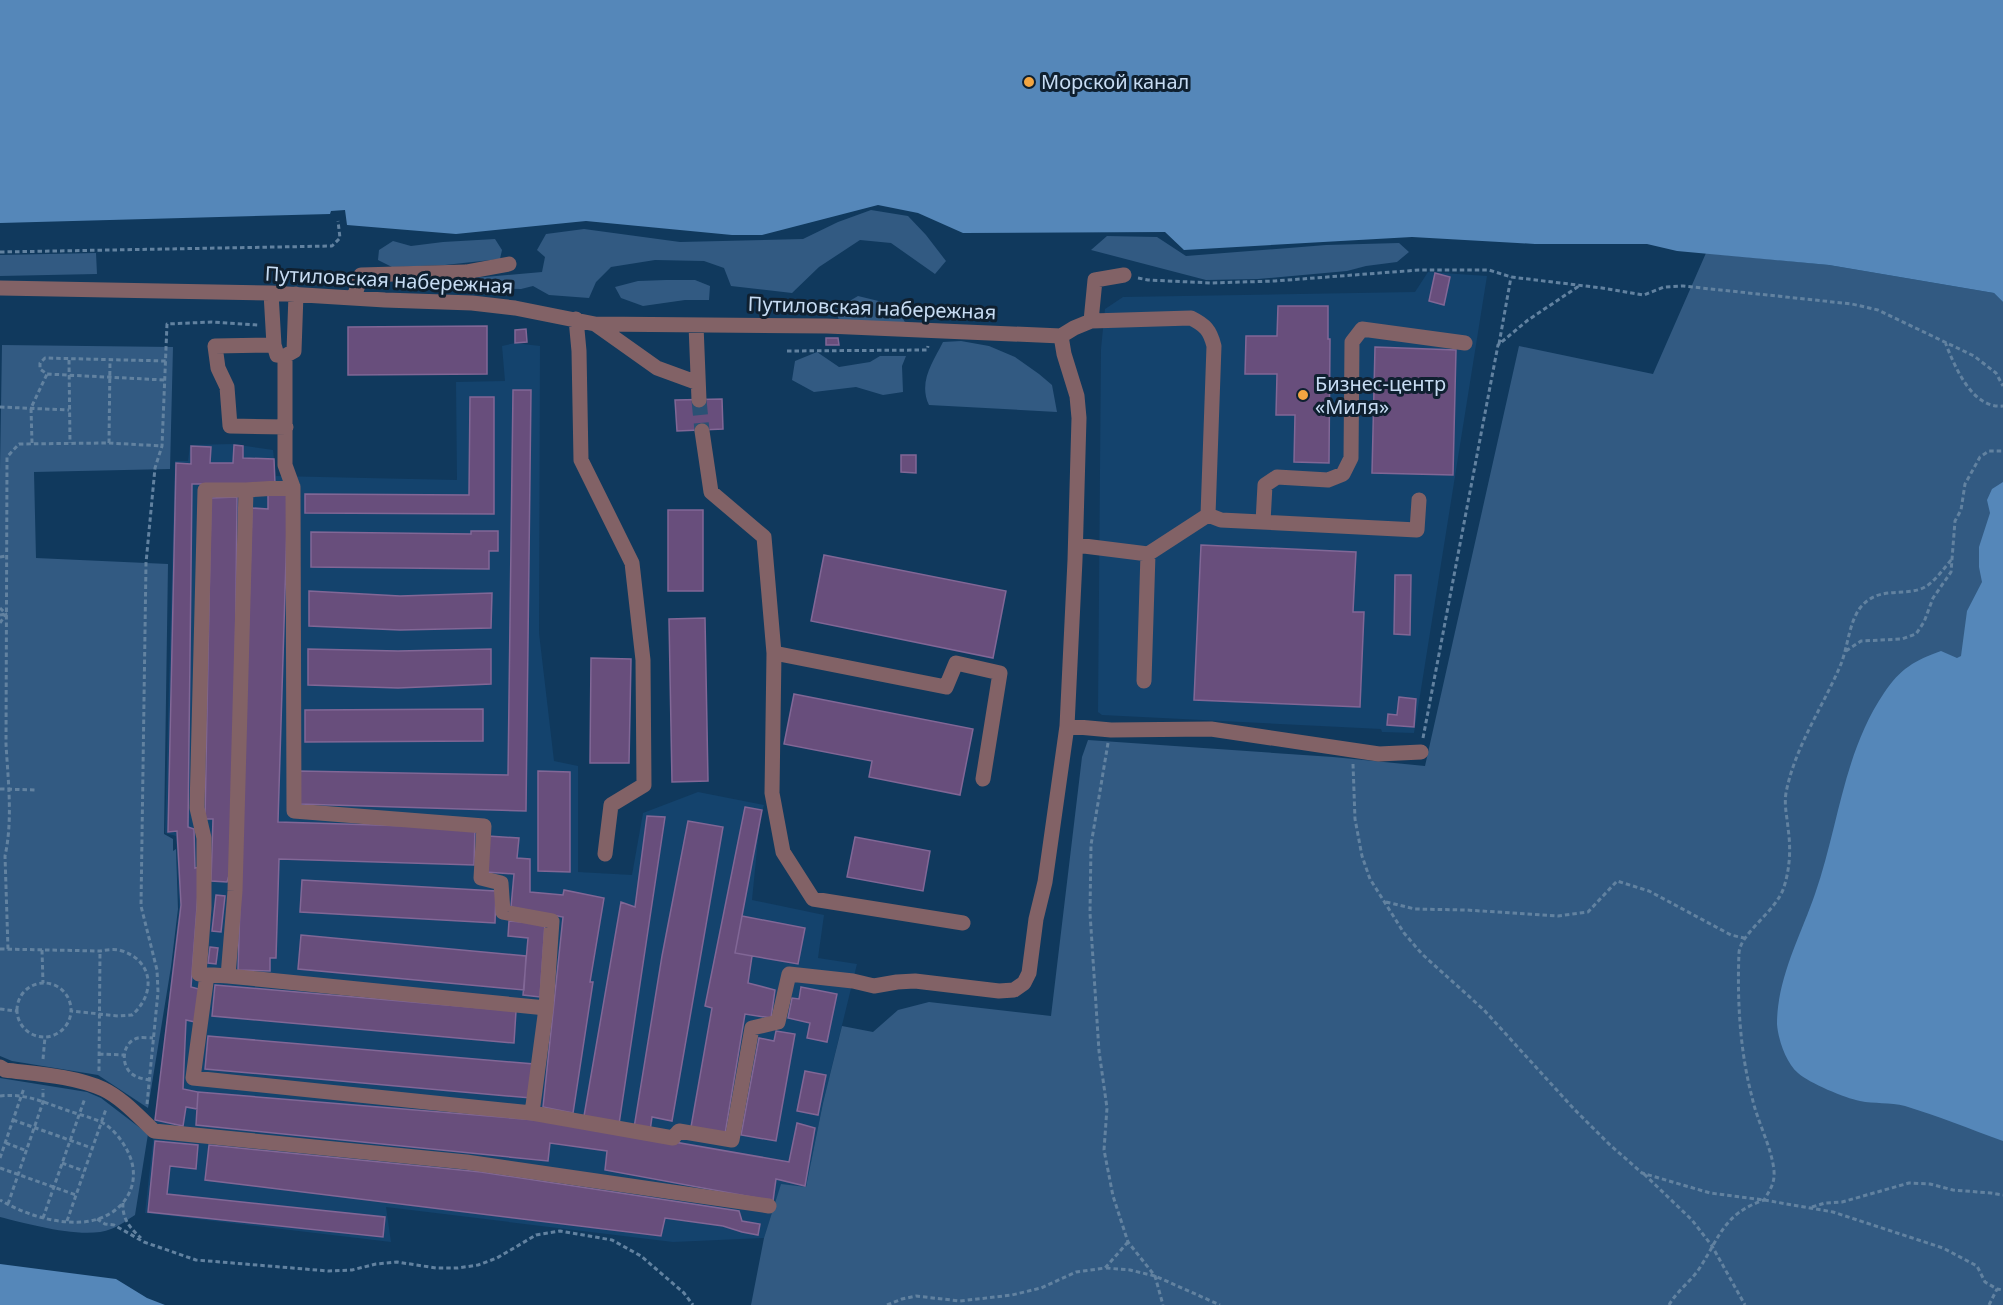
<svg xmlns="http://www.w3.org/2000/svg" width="2003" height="1305" font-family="'Noto Sans',sans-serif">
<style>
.built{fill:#14436d}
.green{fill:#325a82}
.water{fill:#5587b9}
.building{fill:#684e7c;stroke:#816796;stroke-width:1.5}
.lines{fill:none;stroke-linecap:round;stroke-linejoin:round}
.minor-tunnel{stroke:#2b5174;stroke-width:15;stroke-dasharray:15 8;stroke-linecap:butt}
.path{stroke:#6282a0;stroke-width:3;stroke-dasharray:4.5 3;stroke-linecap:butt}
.minor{stroke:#826266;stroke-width:15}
.poi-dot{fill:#f2a541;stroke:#0f2030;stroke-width:2}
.labels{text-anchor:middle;stroke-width:6;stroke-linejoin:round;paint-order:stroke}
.poi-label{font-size:20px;fill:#c7dcf3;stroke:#0f2030;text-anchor:start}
.street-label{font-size:20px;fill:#c7dcf3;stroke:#0f2030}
</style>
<rect width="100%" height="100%" fill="#10395d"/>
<path class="built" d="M 1428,272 L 1487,276 L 1414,733 L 1382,732 L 1381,729 L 1102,715 L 1098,712 L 1101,349 L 1105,309 L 1123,297 L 1415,292 Z
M 515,343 L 540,346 L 539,633 L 554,761 L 578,766 L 578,872 L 632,875 L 643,813 L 698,792 L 764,805 L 760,819 L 752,900 L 824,915 L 818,958 L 857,964 L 823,1103 L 806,1188 L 781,1185 L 764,1238 L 673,1242 L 386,1207 L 391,1242 L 145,1213 L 179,908 L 176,836 L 165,833 L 175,461 L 188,461 L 190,445 L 233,444 L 273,450 L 276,476 L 457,480 L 456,382 L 505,381 L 502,346 Z"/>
<path class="green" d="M 871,210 L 908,216 L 926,235 L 946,261 L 935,274 L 891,243 L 860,240 L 819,267 L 792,293 L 731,286 L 724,268 L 704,261 L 655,260 L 611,267 L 596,282 L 589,298 L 549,295 L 533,286 L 521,289 L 423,288 L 428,279 L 474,278 L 542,272 L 545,257 L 537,250 L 546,234 L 584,229 L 680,242 L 803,239 L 838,222 Z
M 1107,236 L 1157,237 L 1186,256 L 1326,245 L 1399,243 L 1409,252 L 1397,262 L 1366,266 L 1347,271 L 1258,279 L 1206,280 L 1091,250 Z
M 495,239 L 502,250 L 500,259 L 445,265 L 392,267 L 378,260 L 379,250 L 393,241 L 411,246 L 443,242 Z
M 96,253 L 97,274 L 0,276 L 0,255 Z
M 1706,253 L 1829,265 L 1994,293 L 2003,302 L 2003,1305 L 751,1305 L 764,1238 L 781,1184 L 806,1187 L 823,1103 L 842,1026 L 873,1032 L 898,1010 L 929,1002 L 1051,1016 L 1082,757 L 1088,740 L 1333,757 L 1425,766 L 1519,346 L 1653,374 Z
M 666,280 L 695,280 L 710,286 L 709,300 L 685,300 L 643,306 L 621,298 L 615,287 L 638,281 Z
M 858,296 L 895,305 L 906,324 L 839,321 L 836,309 Z
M 961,341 L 989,346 L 1015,357 L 1039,374 L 1052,385 L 1057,412 L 929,405 C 918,382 933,362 943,342 Z
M 2,345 L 173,347 L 170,469 L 34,472 L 36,558 L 168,564 L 164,834 L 173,839 L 173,851 L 176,849 L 178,909 L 171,967 L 148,1108 L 98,1075 L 12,1061 L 0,1056 L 0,469 Z
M 817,352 L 839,367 L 870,362 L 880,356 L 906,356 L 902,366 L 903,392 L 883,395 L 856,387 L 814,392 L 792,380 L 795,361 Z
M 0,1078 L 87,1092 L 101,1098 L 148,1134 L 135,1215 C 128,1219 120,1226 111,1229 C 85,1240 28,1224 0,1217 Z"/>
<path class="water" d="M 0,0 L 2003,0 L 2003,302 L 1994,293 L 1829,265 L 1677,251 L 1647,244 L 1535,244 L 1412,237 L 1184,250 L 1165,232 L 963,233 L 918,213 L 878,205 L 762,235 L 732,235 L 586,221 L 456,234 L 347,225 L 345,210 L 331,211 L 330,214 L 0,223 Z
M 2003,482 L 2003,1141 C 1970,1129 1938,1116 1905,1106 C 1890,1102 1874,1104 1860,1101 C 1845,1098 1809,1083 1798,1073 C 1786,1063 1778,1039 1777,1024 C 1777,978 1801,935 1815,894 C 1839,825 1843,754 1884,693 C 1900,669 1915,660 1941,651 L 1957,658 L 1961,656 L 1967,611 L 1982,582 L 1979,567 L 1979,547 L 1990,513 L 1987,500 L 1992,489 Z
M 0,1264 L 116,1279 L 147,1298 L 165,1305 L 0,1305 Z"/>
<path class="building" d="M 1435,273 L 1450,277 L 1444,305 L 1429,301 Z
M 1278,306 L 1328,306 L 1328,339 L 1330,339 L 1329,463 L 1294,462 L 1295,415 L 1276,415 L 1277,374 L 1245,374 L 1246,336 L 1277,336 Z
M 487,326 L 487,374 L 348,375 L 348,327 Z
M 526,329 L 527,342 L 515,343 L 515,330 Z
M 826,338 L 838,338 L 839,345 L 826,345 Z
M 1375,347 L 1456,350 L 1453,475 L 1372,473 Z
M 513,390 L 531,390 L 526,811 L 299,804 L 299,771 L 508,775 Z
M 470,397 L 494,397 L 494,514 L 305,513 L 305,494 L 469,495 Z
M 722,399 L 723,429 L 677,431 L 675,400 Z
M 234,445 L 243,446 L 243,458 L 274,459 L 275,484 L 192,484 L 188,827 L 194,829 L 195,868 L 200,867 L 191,987 L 199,989 L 195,1022 L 186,1020 L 183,1089 L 198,1092 L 197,1109 L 186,1107 L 183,1126 L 155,1120 L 181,905 L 177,831 L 168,832 L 176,463 L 191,464 L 191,446 L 211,447 L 210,463 L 233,463 Z
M 901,455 L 916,455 L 916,473 L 901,472 Z
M 268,494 L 288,494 L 278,822 L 475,828 L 474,865 L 279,859 L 276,958 L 270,958 L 270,971 L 238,970 L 252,508 L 268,509 Z
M 237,497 L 234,790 L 231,869 L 227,882 L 211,881 L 213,819 L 205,819 L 211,498 Z
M 668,510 L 703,510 L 703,591 L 668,591 Z
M 471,531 L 498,531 L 498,551 L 489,551 L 489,569 L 311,567 L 311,532 L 471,534 Z
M 1201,545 L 1356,552 L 1353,612 L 1364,612 L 1360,707 L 1194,700 Z
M 824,555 L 1006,591 L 993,658 L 811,621 Z
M 1395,575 L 1411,575 L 1410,635 L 1394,634 Z
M 309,591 L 400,596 L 492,593 L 491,628 L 400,630 L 309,626 Z
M 705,618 L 708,781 L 672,782 L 669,619 Z
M 308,649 L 398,651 L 491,649 L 491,684 L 398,688 L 308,685 Z
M 591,658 L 631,659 L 629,763 L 590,763 Z
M 794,694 L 973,729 L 960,795 L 869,777 L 872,761 L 784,744 Z
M 1399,697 L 1416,699 L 1414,727 L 1387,725 L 1388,714 L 1397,715 Z
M 483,709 L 483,741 L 305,742 L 305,710 Z
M 538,771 L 570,772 L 570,872 L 538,871 Z
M 745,807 L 762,810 L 735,953 L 752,956 L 748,983 L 775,990 L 771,1018 L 745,1014 L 725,1134 L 691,1127 L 712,1008 L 705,1006 Z
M 647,816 L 665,817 L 619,1124 L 584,1116 L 621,902 L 635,907 Z
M 688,821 L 723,827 L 672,1121 L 652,1117 L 650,1131 L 634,1128 L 662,956 Z
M 488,836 L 519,838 L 517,858 L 530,859 L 530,892 L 563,895 L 564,890 L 604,898 L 590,982 L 593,982 L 573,1113 L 543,1107 L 563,917 L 511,907 L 514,874 L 486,872 Z
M 855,837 L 930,851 L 923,891 L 847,877 Z
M 302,880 L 496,891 L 495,923 L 300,912 Z
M 216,895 L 225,896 L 221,932 L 212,931 Z
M 742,916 L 805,928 L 798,964 L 735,953 Z
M 509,921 L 545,924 L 540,997 L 523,995 L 528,938 L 508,936 Z
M 301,935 L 526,956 L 524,990 L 298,969 Z
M 210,947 L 218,948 L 216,964 L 208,963 Z
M 215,985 L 516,1011 L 514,1043 L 212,1016 Z
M 801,987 L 837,994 L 827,1042 L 807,1038 L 810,1023 L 788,1018 L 792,998 L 799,999 Z
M 776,1031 L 795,1034 L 776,1141 L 741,1135 L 759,1038 L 774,1041 Z
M 208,1036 L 534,1064 L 531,1098 L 205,1069 Z
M 805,1071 L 826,1075 L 818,1115 L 797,1111 Z
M 198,1092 L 560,1122 L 789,1162 L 797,1123 L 815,1128 L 805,1186 L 776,1179 L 773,1201 L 605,1170 L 607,1151 L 550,1143 L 548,1161 L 196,1125 Z
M 155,1141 L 198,1145 L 196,1169 L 170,1166 L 167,1194 L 385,1217 L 383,1237 L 148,1212 Z
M 209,1145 L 481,1172 L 739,1211 L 742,1221 L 760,1224 L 758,1235 L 742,1232 L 723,1226 L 665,1218 L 661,1236 L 205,1180 Z"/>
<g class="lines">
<path class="minor-tunnel" d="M 699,400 L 702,431"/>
<path class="path" d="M 0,252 L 332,246 L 340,238 L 338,221
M 1138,278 L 1148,280 L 1211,283 L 1275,281 L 1419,270 L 1489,270 L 1511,277 L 1602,288 L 1644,295 L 1664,287 L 1683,286 L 1852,304 L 1878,310 L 1974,356 L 1996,373 L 2003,386
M 1945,342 C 1955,367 1972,409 2003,406
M 1499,344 L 1511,277
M 787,351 L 927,350 L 928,346
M 69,360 L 70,443
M 164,380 L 47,374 L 40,369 L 40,363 L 45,358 L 166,361
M 0,407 L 69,410
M 32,443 L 31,408 L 47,374
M 109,443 L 110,361
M 0,557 L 6,556
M 0,608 L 6,614 L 0,623
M 0,615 L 6,614
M 1846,651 L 1861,641 L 1902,639 L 1916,634 L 1924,622 L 1933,598 L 1951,572 L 1955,521 L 1961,510 L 1965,484 L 1980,457 L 1989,451 L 2003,451
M 1423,738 L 1498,345 L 1528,320 L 1579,286
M 1108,743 L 1091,845 L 1090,913 L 1099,1051 L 1107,1108 L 1104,1150 L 1113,1196 L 1128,1242 L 1155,1276 L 1163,1305
M 1353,764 L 1355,819 L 1362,856 L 1370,879 L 1404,933 L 1422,954 L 1484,1010 L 1574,1109 L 1609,1144 L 1642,1173 L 1710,1193 L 1764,1200 L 1833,1212 L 1943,1248 L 1977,1266 L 1985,1282 L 1997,1289 L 2003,1290
M 0,789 L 37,790
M 1386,902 L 1415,909 L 1466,910 L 1558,916 L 1588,912 L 1617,881 L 1649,891 L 1731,935 L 1744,938
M 0,949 L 100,951 C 106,950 113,949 119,950 C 153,959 157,993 132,1015 L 118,1016 L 71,1011
M 8,949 L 5,856 C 13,820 8,780 6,744 L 7,457 L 19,444 L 109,443 L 162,446
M 42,950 L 43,983
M17 1010a27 27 0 1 1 54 0a27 27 0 1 1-54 0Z
M 0,1009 L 16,1011
M 99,1054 L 124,1055
M 43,1059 L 45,1037
M 99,1071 L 100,951
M 150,1080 C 144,1079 137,1078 132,1074 C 120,1065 122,1042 138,1038 C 142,1037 149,1038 153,1038
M 0,1096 C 25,1093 43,1102 66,1110 C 77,1114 90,1117 101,1122 C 113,1128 122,1140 128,1152 C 145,1187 120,1219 83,1222 C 54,1224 24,1214 0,1200
M 147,1104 L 158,992 L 157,970 L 141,906 L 146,563 L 155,468 L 162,446 L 167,324 L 212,322 L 258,325
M 13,1120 L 92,1148
M 6,1143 L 27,1151
M 0,1158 L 24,1088
M 62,1163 L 84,1171
M 0,1168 L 76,1195
M 1644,1174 L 1692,1220 L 1712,1246 L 1745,1305
M 123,1203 C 122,1219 130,1228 141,1238
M 8,1204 L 43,1102 L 43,1089
M 1812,1207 L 1825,1203 L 1842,1202 L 1909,1183 L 1930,1184 L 1953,1190 L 1991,1193 L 2003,1195
M 43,1218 L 85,1098
M 97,1219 L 105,1224 L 114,1225 L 144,1242 L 196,1260 L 329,1271 L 352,1270 L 376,1264 L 397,1262 L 436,1268 L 458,1268 L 478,1265 L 497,1258 L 536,1235 L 560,1231 L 612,1240 L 641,1256 L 684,1293 L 693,1305
M 67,1221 L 106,1109
M 1106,1268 L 1130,1270 L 1155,1276 L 1220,1305
M 887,1305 L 902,1299 L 916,1296 L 960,1301 L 1012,1295 L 1041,1288 L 1076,1272 L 1105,1268 L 1128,1242
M 1669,1305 C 1677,1291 1690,1282 1699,1269 C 1720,1237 1723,1214 1764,1200 C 1770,1190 1775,1183 1774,1171 C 1772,1148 1757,1121 1752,1097 C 1740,1052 1737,1000 1739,953 C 1740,933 1776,912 1784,887 C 1790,868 1791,848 1788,828 C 1787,816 1784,805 1786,793 C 1795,746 1823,707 1841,664 C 1848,646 1849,623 1860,608 C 1878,585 1903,597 1923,588 C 1934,583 1944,568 1952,559
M 1989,1305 L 1997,1289"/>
<path class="minor" d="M 0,288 L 271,293 L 385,300 L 472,303 L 515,308 L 595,324 L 827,326 L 1061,336
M 271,293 L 274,345 L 277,355 L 285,356 L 294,351 L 296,294
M 354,298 L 361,275 L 466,272 L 509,264
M 576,319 L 579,351 L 581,460 L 632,563 L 643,660 L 644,785 L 611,805 L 605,854
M 1091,321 L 1095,280 L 1124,275
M 595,324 L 657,368 L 698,383
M 696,325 L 699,400
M 1061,336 L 1074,328 L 1091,321 L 1191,318 C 1205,325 1210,330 1214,346 L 1208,515 L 1221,520 L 1417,530 L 1419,500
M 274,345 L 215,346 L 218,368 L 227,387 L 230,426 L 286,427
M 285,356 L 285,465 L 293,487 L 294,811 L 484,826 L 481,878 L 501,883 L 503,912 L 552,921 L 546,1008 L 532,1113 L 673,1138 L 679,1131 L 732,1140 L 752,1028 L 778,1022 L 789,974 L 853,981 L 874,986 L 897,982 L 915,981 L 999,991 L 1014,990 L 1024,983 L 1029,973 L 1036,919 L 1045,882 L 1067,726 L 1075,560 L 1079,418 L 1077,396 L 1064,354 L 1061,336
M 702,431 L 711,492 L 764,537 L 774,653 L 946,687 L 956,663 L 1000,673 L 983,779
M 293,487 L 246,490 L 235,891 L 228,976 L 546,1008
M 1263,522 L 1265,485 L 1277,477 L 1328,480 L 1343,474 L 1351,458 L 1352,342 L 1362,329 L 1465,343
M 1076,545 L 1148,554
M 774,653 L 772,793 L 783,852 L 813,899 L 963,923
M 1144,681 L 1148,554 L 1208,515
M 1067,726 L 1111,730 L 1211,729 L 1379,754 L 1421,752
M 207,975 L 193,1078 L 532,1113
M 228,976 L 199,974 L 204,908 L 204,838 L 197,808 L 205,490 L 246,490
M 0,1067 L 5,1070 C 37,1074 74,1076 103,1089 C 122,1098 139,1117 154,1131 L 466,1162 L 769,1206"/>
</g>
<g class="poi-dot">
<circle cx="1029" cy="82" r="6"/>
<circle cx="1303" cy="395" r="6"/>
</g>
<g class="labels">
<g class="poi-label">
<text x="1041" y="89">Морской канал</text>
<text x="1315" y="391">Бизнес-центр<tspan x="1315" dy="23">«Миля»</tspan></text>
</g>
<g class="street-label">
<text transform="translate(389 280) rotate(3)" y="7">Путиловская набережная</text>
<text transform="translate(872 308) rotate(2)" y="7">Путиловская набережная</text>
</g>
</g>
</svg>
